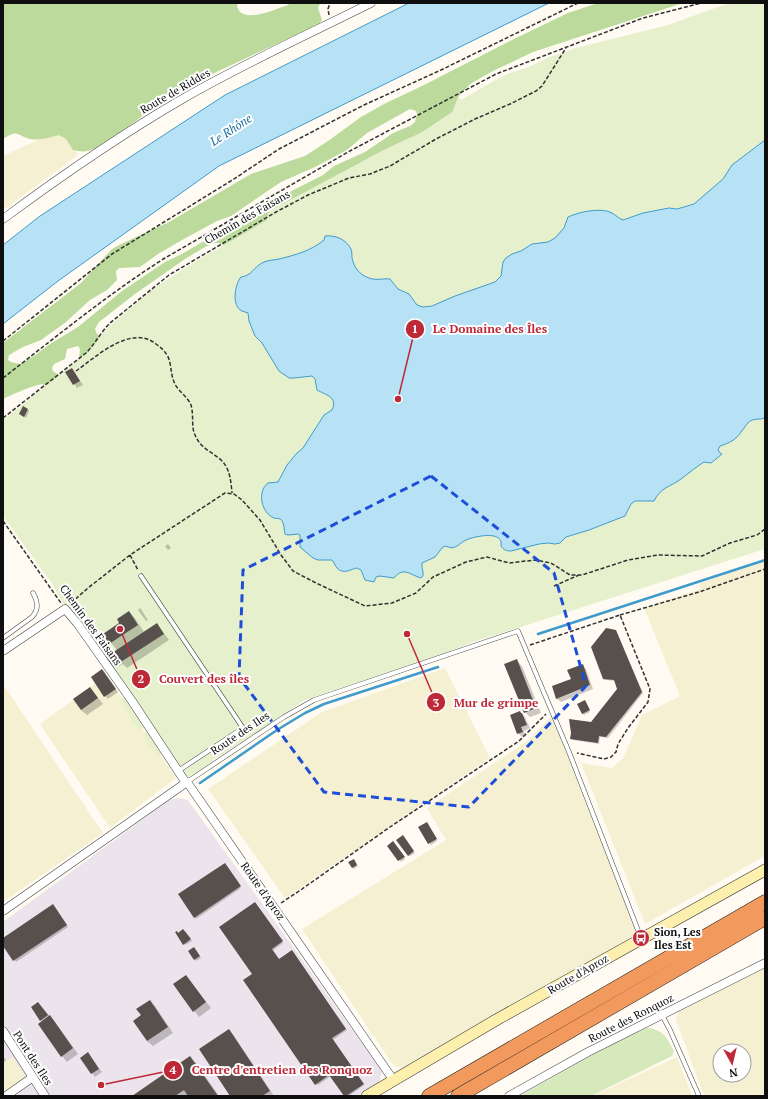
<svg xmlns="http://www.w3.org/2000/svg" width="768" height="1099" font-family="'PT Serif',serif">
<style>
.industrial{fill:#ece4ed}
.farmland{fill:#f5f0d2;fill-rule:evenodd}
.green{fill:#d6e9bb}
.forest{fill:#bbda9b;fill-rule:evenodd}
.pitch{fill:#e6f0cd}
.water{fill:#b7e2f5;stroke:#3f9bcb}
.shadow{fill:#0003}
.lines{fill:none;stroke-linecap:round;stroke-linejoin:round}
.stream{stroke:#3f9bcb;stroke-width:2.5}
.building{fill:#58504c}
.lane-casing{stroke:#424242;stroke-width:5}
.street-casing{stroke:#424242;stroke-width:9}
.secondary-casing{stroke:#313131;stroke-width:12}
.highway-casing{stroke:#202020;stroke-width:15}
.path{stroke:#313131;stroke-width:1.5;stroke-dasharray:4 2;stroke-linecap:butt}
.lane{stroke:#fff;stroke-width:4}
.street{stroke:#fff;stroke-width:8}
.secondary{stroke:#fdf0ae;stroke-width:11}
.highway{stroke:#f2995d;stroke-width:14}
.marked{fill:none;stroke:#1d4ed8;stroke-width:3;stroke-dasharray:8 5;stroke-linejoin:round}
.labels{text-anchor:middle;stroke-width:4;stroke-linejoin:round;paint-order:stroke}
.street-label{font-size:11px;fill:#0f0f0f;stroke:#fff}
.poi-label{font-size:11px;font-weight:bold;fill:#0f0f0f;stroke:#fff;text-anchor:start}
.water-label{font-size:12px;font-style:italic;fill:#1a6da0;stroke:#fff}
.leader{fill:none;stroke:#be2938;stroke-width:1.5}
.callout-dot{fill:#be2938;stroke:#fff;stroke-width:1.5}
.mark-label{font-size:12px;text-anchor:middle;font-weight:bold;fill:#fff}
.callout-label{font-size:12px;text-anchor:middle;font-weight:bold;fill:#be2938;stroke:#fff;stroke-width:4;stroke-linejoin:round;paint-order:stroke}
</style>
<rect width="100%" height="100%" fill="#fffbf2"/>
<path class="industrial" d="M 179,798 L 188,800 L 382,1071 L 379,1084 L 358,1096 L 3,1096 L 3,922 L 170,799 Z"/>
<path class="farmland" d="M 62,129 L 78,155 L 3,210 L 3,156 Z
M 765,561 L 765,856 L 645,924 L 581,763 L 612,768 L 623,758 L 642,715 L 680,696 L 644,608 L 700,589 L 699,584 Z
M 445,668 L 490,758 L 285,898 L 208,789 L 322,712 Z
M 102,669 L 176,778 L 110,828 L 40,724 L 95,684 L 91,677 Z
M 3,684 L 103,833 L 3,902 Z
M 552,716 L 636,931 L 633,936 L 608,951 L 402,1068 L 396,1067 L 391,1062 L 302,929 L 446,840 L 427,808 L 527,741 Z
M 765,967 L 765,1096 L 704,1096 L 676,1020 L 678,1012 ZM 720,1051 L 744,1051 L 744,1075 L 720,1075 Z
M 13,1057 L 27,1079 L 3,1095 L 3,1062 Z
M 677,1057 L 692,1096 L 592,1096 Z"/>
<path class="green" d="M 647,1028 C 663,1029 667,1038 674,1051 L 672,1056 L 591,1096 L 520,1096 L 619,1040 Z"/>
<path class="forest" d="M 3,3 L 237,3 C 237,27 276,9 288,5 L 290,3 L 322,3 L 319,5 L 318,8 L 322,20 L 320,23 L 315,26 L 208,76 L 182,90 L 158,99 C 149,116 111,137 94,149 C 87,152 81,152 73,150 L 66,139 L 59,135 C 50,137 40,141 30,139 C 15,135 19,129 3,139 Z
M 598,3 L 683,3 L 533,52 L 493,71 L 470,84 L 458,97 L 459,99 L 462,100 C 479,91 495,80 513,72 L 421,133 L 386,149 L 270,211 L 268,214 L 265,235 L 81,632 L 53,585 L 80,349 L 78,346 L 67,349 L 65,359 L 54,364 L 52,368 L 53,371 L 60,376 L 46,388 L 46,386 L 42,384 C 28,387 16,393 3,399 L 3,343 L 81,283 L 112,249 L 119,245 L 169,222 L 251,174 L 305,156 L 328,141 L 361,117 L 384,104 L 422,86 L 516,38 L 568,13 ZM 410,109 L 416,111 L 417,114 L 415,122 L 410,126 L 393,133 L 365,152 L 334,166 L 323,175 L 276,199 L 263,206 L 251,217 L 221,231 L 182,254 L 165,262 L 122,291 L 78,327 L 50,344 L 34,356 L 20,364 L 11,362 L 8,360 L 9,355 L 23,347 L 41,340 L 66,322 L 90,300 L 107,290 L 117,280 L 116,271 L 119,268 L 140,267 L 158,254 L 182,240 L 217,221 L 231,216 L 281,182 L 315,167 L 347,150 L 367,133 ZM 215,243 L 220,243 L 223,245 L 224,249 L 101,337 L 97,334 L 95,329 L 99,322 L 135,294 L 185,259 L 205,247 Z"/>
<path class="pitch" d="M 729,3 L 765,3 L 765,549 L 470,643 L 443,654 L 305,700 L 293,708 L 248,741 L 242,742 L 213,760 L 196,774 L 192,776 L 185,776 L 167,753 L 158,755 C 154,753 155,751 152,748 C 147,741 142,741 146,731 L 144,728 L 140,729 L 132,724 L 129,714 L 121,701 L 121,699 L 129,694 L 125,691 L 118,691 L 117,687 L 120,680 L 81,632 L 53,585 L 3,516 L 3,420 L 89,351 L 107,328 L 154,288 L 198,260 L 267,220 L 268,214 L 270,211 L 386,149 L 421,133 L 452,113 L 458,97 L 459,99 L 462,100 L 499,78 L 513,72 L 529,67 L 549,57 L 566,52 L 572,49 L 668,25 Z"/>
<path class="water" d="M 409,3 L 549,3 L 219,166 L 58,281 L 3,324 L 3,245 L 40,216 L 225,95 Z
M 765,140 L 765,416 L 764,418 C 760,420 753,418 749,422 C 746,424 744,429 741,432 C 736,440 729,443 720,446 L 718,450 L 720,453 L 722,454 L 711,463 L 704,462 C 696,467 689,473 681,479 C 670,487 661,487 654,501 L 635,501 L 631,504 L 625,516 L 589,530 L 566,537 L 560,543 L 555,544 L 548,543 L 539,544 L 511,551 C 506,551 504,550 501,546 C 504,530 475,536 466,540 C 461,542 458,547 452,548 L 445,546 L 442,548 L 435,557 L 422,563 C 421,568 424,571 423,576 L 421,578 C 410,575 404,566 394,578 L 380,576 L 376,577 L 374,582 L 365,580 L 361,570 L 357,568 C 351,569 344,575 337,568 C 335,566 334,562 332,560 L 318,560 L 313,558 L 300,547 L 300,535 L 298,534 L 288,535 L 285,534 C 284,530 284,520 280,519 C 279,518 276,519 274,518 C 261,513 257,491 268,483 L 278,482 L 287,465 L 296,454 L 303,448 L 324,415 L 332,410 C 338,397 326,395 317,390 L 315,379 L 312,376 L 294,378 L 289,378 L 279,371 L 262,343 L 255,336 L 249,321 L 248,313 C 246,312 244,312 242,311 C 231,306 235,284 241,277 C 252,276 254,266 264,262 C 269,260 274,260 279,259 C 295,255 311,251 324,240 L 325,236 C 335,235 346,239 351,249 C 352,252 352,256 352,258 C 354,268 360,275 369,278 C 377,281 383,278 390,279 L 398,289 L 409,294 L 417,305 L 423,307 L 432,306 L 455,296 L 495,282 L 501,276 L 503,262 L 506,258 L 512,254 L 521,251 L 532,244 L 548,242 L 555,238 L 564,228 L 568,217 C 578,212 602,207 612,213 C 616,215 618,218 623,220 L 643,213 L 669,208 L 677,209 L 694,204 L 723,179 L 732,165 Z"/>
<path class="shadow" d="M 72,369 L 83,385 L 77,388 L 67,372 Z
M 28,409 L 29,411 L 26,418 L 21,415 Z
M 168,544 L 171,548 L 168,550 L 165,546 Z
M 140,608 L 148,620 L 146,621 L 138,610 Z
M 129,612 L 134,617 L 144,632 L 157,624 L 169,640 L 127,668 L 123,664 L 116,668 L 107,657 L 117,650 L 104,634 L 121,623 Z
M 616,631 L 643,693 L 608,738 L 600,737 L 599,744 L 573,740 L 571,739 L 592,723 L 618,689 L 616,681 L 605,680 L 604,679 Z
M 516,660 L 522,666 L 541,713 L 530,717 L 525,712 Z
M 582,665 L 586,669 L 593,689 L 561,702 L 557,699 L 553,687 L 572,680 Z
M 102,671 L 118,692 L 108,699 L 105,696 Z
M 90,688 L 103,704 L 87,715 L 81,710 Z
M 586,703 L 590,712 L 584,715 L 582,713 Z
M 522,714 L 525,717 L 530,728 L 524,731 L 525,735 L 522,737 L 518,733 Z
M 428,825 L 437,841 L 431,845 L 429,843 Z
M 404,838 L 415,853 L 410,856 L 408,855 Z
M 395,844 L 405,859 L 401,862 L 389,846 Z
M 355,861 L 358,866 L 354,869 L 352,867 Z
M 226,865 L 241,888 L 196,919 L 179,895 Z
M 256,904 L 283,943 L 272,951 L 279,960 L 293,953 L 347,1030 L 333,1040 L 364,1085 L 349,1096 L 345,1096 L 331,1076 L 318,1085 L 316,1084 L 253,974 Z
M 55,907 L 68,927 L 16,962 L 3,944 L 3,939 Z
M 185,931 L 192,941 L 185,945 L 178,934 Z
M 195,950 L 201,958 L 196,961 L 195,959 Z
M 186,976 L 211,1008 L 199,1017 L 174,984 Z
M 150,1001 L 155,1006 L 173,1033 L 153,1046 L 147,1041 Z
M 38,1003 L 55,1022 L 78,1054 L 67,1062 L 62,1056 L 41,1020 Z
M 229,1030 L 234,1036 L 274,1096 L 232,1096 Z
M 88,1053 L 102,1072 L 95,1077 L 92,1073 Z
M 3,1056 L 6,1060 L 3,1063 Z
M 190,1057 L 196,1063 L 219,1096 L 134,1096 Z"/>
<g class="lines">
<path class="stream" d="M 538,634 L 765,560
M 200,783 L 277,730 L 305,713 L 324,704 L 438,667"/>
</g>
<path class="building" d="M 72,368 L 80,381 L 73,385 L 65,372 Z
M 23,406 L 28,409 L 24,417 L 19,414 Z
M 129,611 L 138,625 L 109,644 L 103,634 L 119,623 L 117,619 Z
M 157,623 L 164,634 L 113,667 L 106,657 Z
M 606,628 L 616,630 L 642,692 L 606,737 L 599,736 L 598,743 L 570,739 L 571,733 L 569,719 L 591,722 L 617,689 L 614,680 L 603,679 L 591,647 Z
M 517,659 L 536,708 L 524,713 L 504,664 Z
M 583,664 L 590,685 L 556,699 L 552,686 L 571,679 L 567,670 Z
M 102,669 L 116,689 L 104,697 L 91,677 Z
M 90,687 L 98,698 L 81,710 L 73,699 Z
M 585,700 L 590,710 L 582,714 L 577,704 Z
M 520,711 L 521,713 L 522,713 L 527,725 L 521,727 L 523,732 L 517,734 L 510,715 Z
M 427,822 L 437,839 L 428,844 L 418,827 Z
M 403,835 L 414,851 L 408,856 L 396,840 Z
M 393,841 L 405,857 L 398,861 L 387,846 Z
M 354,859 L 357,865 L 352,868 L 348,862 Z
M 225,863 L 241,886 L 194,918 L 178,894 Z
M 255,902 L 283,941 L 272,949 L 279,959 L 292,950 L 346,1029 L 332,1038 L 364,1084 L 346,1096 L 344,1096 L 329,1075 L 315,1085 L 243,980 L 252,974 L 219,927 Z
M 53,904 L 67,925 L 13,961 L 3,946 L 3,938 Z
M 183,929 L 191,939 L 183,945 L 175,932 L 177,931 L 178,933 Z
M 194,947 L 200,956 L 194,960 L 188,951 Z
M 186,975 L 206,1002 L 193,1012 L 173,984 Z
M 150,1000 L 168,1027 L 147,1041 L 133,1021 L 141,1015 L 136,1009 Z
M 38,1002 L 48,1015 L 40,1021 L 31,1007 Z
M 50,1015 L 73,1048 L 61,1057 L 38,1024 Z
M 229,1029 L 270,1091 L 262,1096 L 230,1096 L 199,1049 Z
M 88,1052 L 99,1069 L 91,1074 L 80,1058 Z
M 190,1056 L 218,1096 L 188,1096 L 184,1090 L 175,1096 L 132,1096 Z"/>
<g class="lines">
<g class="lane-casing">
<path id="lane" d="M 141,576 L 243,728 L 178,771
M 3,638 L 32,617 C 39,609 38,602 33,593
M 187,782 L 284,717 L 314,700 L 518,631 L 569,752 L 641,938
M 662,1015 L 670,1030 L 699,1096"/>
</g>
<g class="street-casing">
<path id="street" d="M 3,219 C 61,176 122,134 184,98 C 245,63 309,34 371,3
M 3,651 L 65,609 L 77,623 L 132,701 L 186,783
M 3,911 L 187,782 L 394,1081
M 3,1031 L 45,1096
M 6,1096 L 33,1077
M 509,1096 L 588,1052 L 765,963"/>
</g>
<g class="secondary-casing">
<path id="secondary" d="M 367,1096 L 496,1020 L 765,870"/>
</g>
<g class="highway-casing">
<path id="highway" d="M 429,1096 L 765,902
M 458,1096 L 765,918"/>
</g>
<path class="path" d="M 329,15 L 328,9 L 330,3
M 3,341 L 112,254 L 234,179 L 279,149 L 364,105 L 441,70 L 578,3
M 76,371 C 97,356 131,324 156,344 C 160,347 164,350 167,355 C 172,363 170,375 175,384 C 178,391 188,397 191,405 C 194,415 191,427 195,435 C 201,449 211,451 221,460 C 230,468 231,482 232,493
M 3,378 C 56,337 108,294 165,258 L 348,152 L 496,74 L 643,18 L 701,3
M 3,418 L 86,353 C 95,344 101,332 110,323 L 169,275 L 276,212 L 308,195 L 349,178 L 370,174 L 390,166 L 436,139 L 475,119 L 510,104 L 536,91 L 542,86 L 566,48
M 3,521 L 61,603
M 130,555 L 138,570
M 554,586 L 579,575
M 71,603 L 88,588 L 130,555 L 225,493 L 234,494 L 242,500 L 260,520 L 281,555 L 293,571 L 316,583 L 365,606 L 392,603 L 416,593 L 433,577 L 466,562 L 487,557 L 509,563 L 535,560 L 551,563 L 570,575 L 582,575 L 628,560 L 658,555 L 702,556 L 730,543 L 757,535 L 765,529
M 620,615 L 699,592 L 765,569
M 530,645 L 620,615 L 650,689 L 648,702 L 628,728 L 618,744 L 616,752 L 611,757 L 604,759 L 577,753
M 281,903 L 302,889 L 390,827 L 519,741 L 546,714"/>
<use href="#lane" class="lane"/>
<use href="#street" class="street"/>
<use href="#secondary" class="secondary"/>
<use href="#highway" class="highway"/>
</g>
<path class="marked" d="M 431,476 L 554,573 L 586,686 L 469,807 L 324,792 L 239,677 L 243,570 Z"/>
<defs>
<g id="bus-disc" transform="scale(0.9)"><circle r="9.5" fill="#be2938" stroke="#fff"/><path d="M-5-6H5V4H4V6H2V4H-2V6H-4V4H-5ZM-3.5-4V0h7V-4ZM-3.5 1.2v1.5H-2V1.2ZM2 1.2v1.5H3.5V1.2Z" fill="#fff"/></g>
</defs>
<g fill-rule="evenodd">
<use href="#bus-disc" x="641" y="938"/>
</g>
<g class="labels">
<g class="street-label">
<text transform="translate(175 91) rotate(-30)" y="4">Route de Riddes</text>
<text transform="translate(247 217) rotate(-30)" y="4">Chemin des Faisans</text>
<text transform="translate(91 625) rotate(54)" y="4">Chemin des Faisans</text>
<text transform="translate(240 733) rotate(-34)" y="4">Route des Iles</text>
<text transform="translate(263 891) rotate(55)" y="4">Route d'Aproz</text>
<text transform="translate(578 974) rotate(-30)" y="4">Route d'Aproz</text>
<text transform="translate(631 1018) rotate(-27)" y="4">Route des Ronquoz</text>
<text transform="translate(33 1058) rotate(57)" y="4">Pont des Iles</text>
</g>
<g class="poi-label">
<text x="654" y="936">Sion, Les<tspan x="654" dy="13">Iles Est</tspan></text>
</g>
<g class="water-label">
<text transform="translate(231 130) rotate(-33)" y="4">Le Rhône</text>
</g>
</g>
<path class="leader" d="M398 399L415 329M120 629L141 679M407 634L436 702M101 1085L173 1070"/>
<g class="callout-dot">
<circle cx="398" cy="399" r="4"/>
<circle cx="120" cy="629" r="4"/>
<circle cx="407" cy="634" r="4"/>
<circle cx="101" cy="1085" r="4"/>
<circle cx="415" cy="329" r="10"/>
<circle cx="141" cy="679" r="10"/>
<circle cx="436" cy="702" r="10"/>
<circle cx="173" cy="1070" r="10"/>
</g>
<g class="mark-label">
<text x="415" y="333">1</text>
<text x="141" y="683">2</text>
<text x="436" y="707">3</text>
<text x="173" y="1074">4</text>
</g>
<g class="callout-label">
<text x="490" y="333">Le Domaine des Îles</text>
<text x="204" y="683">Couvert des îles</text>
<text x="496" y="707">Mur de grimpe</text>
<text x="282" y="1074">Centre d'entretien des Ronquoz</text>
</g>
<rect width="768" height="1099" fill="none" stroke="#0f0f0f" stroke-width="8"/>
<g transform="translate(732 1063) rotate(172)"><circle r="19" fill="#ffffff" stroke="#9f9f9f"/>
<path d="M0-3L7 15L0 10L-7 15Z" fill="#be2938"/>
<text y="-6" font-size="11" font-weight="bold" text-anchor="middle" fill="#0f0f0f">N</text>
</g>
</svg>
